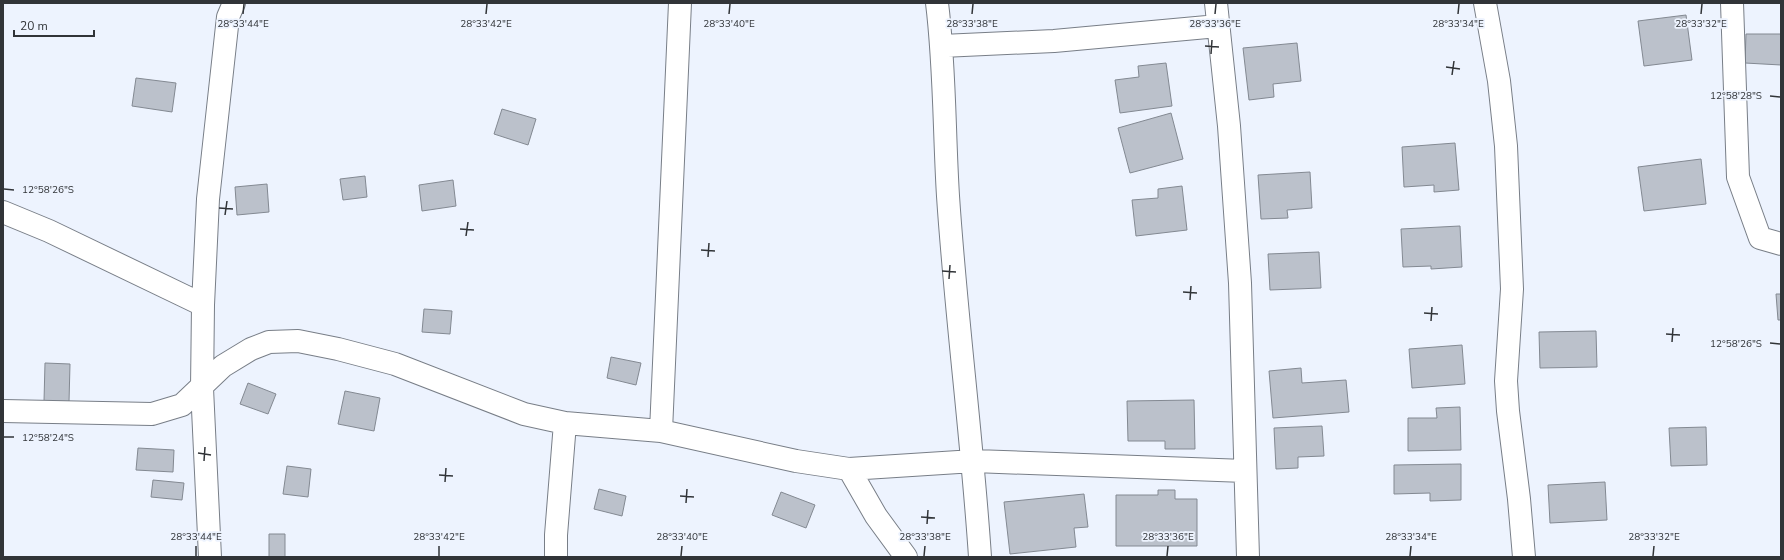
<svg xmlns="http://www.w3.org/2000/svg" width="1784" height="560" font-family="'Nunito Sans',sans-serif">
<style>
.building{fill:#bbc1cb;stroke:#838992}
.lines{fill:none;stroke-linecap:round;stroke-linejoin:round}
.street-casing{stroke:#787e87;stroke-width:24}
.street{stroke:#fff;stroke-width:22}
.ticks{fill:none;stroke:#313438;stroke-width:1.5}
.ticks-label{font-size:10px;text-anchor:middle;fill:#313438;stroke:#edf3fe;stroke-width:3.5;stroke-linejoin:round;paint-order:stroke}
</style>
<rect width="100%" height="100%" fill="#edf3fe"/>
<path class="building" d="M 1686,15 L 1692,60 L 1644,66 L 1638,21 Z
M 1746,34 L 1781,34 L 1781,65 L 1745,63 Z
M 1297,43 L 1301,81 L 1273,84 L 1274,97 L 1249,100 L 1243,48 Z
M 1166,63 L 1172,106 L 1120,113 L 1115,80 L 1139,77 L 1138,66 Z
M 136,78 L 176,83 L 172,112 L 132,106 Z
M 502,109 L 536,119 L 528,145 L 494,134 Z
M 1171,113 L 1183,159 L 1130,173 L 1118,128 Z
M 1455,143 L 1459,190 L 1434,192 L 1434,185 L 1404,187 L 1402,147 Z
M 1701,159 L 1706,204 L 1644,211 L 1638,167 Z
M 1310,172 L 1312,208 L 1287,210 L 1288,218 L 1261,219 L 1258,175 Z
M 365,176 L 367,197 L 343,200 L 340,179 Z
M 453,180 L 456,206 L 422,211 L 419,185 Z
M 267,184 L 269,212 L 237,215 L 235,187 Z
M 1182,186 L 1187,230 L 1136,236 L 1132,200 L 1158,198 L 1158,189 Z
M 1460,226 L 1462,267 L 1431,269 L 1431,266 L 1403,267 L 1401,229 Z
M 1319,252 L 1321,288 L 1270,290 L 1268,254 Z
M 1776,294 L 1781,294 L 1781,320 L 1778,320 Z
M 424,309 L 452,311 L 450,334 L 422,332 Z
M 1596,331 L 1597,367 L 1540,368 L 1539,332 Z
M 1462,345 L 1465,384 L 1412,388 L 1409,349 Z
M 611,357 L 641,363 L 636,385 L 607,378 Z
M 45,363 L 70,364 L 69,402 L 44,401 Z
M 1301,368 L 1302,383 L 1346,380 L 1349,412 L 1273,418 L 1269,371 Z
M 248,383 L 276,394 L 268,414 L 240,404 Z
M 345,391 L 380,398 L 374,431 L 338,424 Z
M 1194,400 L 1195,449 L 1165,449 L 1165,441 L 1128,441 L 1127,401 Z
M 1460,407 L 1461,450 L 1408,451 L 1408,418 L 1437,418 L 1436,408 Z
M 1322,426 L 1324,456 L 1298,457 L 1298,468 L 1276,469 L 1274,428 Z
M 1706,427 L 1707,465 L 1671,466 L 1669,428 Z
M 138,448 L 174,450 L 173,472 L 136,470 Z
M 1461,464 L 1461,500 L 1430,501 L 1430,493 L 1394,494 L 1394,465 Z
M 287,466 L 311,469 L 308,497 L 283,494 Z
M 153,480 L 184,483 L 182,500 L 151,497 Z
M 1605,482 L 1607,520 L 1550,523 L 1548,485 Z
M 599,489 L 626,496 L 622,516 L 594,509 Z
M 1158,490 L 1175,490 L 1175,499 L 1197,499 L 1197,546 L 1116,546 L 1116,495 L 1158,495 Z
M 781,492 L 815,505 L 806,528 L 772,515 Z
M 1084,494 L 1088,527 L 1074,528 L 1076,547 L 1010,554 L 1004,502 Z
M 269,534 L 285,534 L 285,557 L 269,557 Z"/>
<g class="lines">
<g class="street-casing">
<path id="street" d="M 937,3 C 945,67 944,131 948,196 C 956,317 972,436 980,557
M 1216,3 L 1229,126 L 1240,283 L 1248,557
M 1485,3 L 1499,81 L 1506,146 L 1512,289 L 1506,381 L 1508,411 L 1519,499 L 1524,557
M 1732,3 L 1738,177 L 1760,238 L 1781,244
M 942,46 L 1054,41 L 1218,26
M 3,212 L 49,231 L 203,305
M 3,411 L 152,414 L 182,405 L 223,366 L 251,349 L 269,342 L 298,341 L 338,349 L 395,364 L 524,414 L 565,423 L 661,431 L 796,461 L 849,469 L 876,516 L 906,557
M 661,431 L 680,3
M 849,469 L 974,461 L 1245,471
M 210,557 L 202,388 L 203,305 L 208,199 L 228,17 L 234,3
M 556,557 L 556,535 L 565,423"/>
</g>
<use href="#street" class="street"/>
</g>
<path class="ticks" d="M 243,14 L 244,4M 486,14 L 487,4M 729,14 L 730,4M 972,14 L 973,4M 1215,14 L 1216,4M 1458,14 L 1459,4M 1701,14 L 1702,4M 1205,46 L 1219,47M 1211,54 L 1212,40M 1446,67 L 1460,69M 1452,75 L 1454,61M 1770,96 L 1780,97M 4,189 L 14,190M 219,208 L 233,209M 225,215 L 227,201M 460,229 L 474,230M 466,236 L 468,222M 701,250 L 715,251M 708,257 L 709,243M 942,271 L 956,272M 949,279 L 950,265M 1183,292 L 1197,293M 1190,300 L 1191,286M 1424,313 L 1438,314M 1431,321 L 1432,307M 1666,334 L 1680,335M 1672,342 L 1673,328M 1770,343 L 1780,344M 4,437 L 14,437M 198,453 L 211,455M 204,461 L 205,447M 439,475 L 453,476M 445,482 L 446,468M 680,496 L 694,497M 686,503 L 687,489M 921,517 L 935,518M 927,524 L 928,510M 196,556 L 196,546M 439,556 L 439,546M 681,556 L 682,546M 924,556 L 925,546M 1167,556 L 1168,546M 1410,556 L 1411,546M 1653,556 L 1654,546"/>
<g class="ticks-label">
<text x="243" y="27">28°33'44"E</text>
<text x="486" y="27">28°33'42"E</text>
<text x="729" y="27">28°33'40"E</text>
<text x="972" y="27">28°33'38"E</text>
<text x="1215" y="27">28°33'36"E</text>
<text x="1458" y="27">28°33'34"E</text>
<text x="1701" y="27">28°33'32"E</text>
<text x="1736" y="99">12°58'28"S</text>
<text x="48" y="193">12°58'26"S</text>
<text x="1736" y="347">12°58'26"S</text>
<text x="48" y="441">12°58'24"S</text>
<text x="196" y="540">28°33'44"E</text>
<text x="439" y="540">28°33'42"E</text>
<text x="682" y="540">28°33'40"E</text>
<text x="925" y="540">28°33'38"E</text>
<text x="1168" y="540">28°33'36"E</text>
<text x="1411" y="540">28°33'34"E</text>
<text x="1654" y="540">28°33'32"E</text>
</g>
<rect width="1784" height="560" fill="none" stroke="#313438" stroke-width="8"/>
<path d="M14 30v6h80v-6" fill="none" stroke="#313438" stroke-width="2"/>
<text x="20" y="30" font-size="12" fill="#313438" stroke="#edf3fe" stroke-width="3" paint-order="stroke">20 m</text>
</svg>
